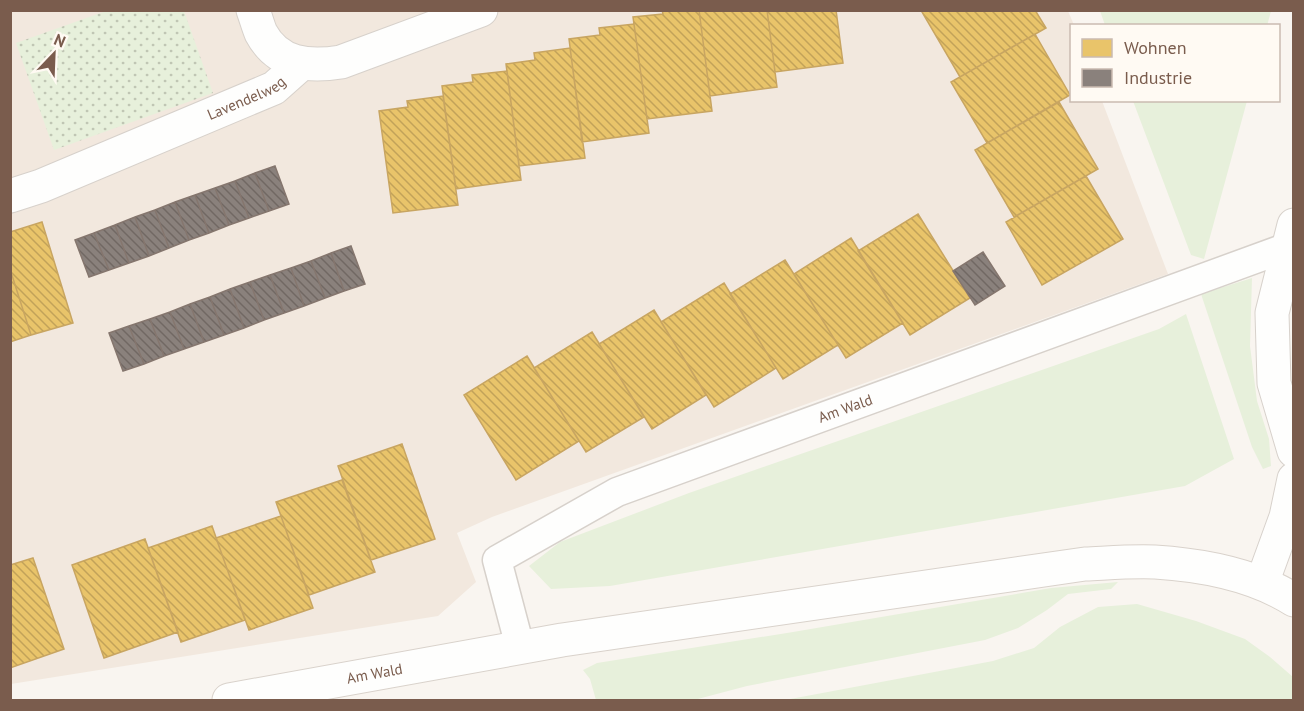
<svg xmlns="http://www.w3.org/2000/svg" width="1304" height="711" font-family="'PT Sans',sans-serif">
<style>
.residential{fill:#f2e8de}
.grass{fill:#e7f0db}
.park{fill:url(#park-dots)}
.homes{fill:url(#homes-back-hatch);stroke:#c8a561;stroke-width:1.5}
.industry{fill:url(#industry-back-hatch);stroke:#85766e;stroke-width:1.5}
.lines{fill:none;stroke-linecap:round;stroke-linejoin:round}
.service-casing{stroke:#d7d1cb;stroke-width:31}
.minor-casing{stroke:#d7d1cb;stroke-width:35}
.secondary-casing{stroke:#d9d2cb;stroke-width:35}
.service{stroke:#fefefd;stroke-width:28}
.minor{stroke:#fefefd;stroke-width:33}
.secondary{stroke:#fefefd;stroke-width:33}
.labels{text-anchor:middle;stroke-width:6;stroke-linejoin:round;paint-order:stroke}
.street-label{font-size:15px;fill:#7a5c4d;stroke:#fffaf3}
</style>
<defs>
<pattern id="park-dots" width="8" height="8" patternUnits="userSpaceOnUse" patternTransform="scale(1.5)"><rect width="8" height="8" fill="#e7f0db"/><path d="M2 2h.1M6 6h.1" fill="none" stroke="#c0c6b4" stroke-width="1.8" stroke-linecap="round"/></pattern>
<pattern id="homes-back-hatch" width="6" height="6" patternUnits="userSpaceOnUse" patternTransform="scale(1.5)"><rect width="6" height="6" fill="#e9c46a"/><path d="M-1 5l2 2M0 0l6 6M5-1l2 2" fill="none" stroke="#c2a259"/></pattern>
<pattern id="industry-back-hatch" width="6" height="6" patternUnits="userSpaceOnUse" patternTransform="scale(1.5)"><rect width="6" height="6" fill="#8a817c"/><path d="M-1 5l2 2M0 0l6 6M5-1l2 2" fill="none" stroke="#716863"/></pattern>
</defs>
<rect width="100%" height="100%" fill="#f9f5f0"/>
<path class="residential" d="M 11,11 L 1068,11 L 1074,25 L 1072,26 L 1072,100 L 1102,101 L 1168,274 L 492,517 L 457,533 L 476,582 L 438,616 L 11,684 Z"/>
<path class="grass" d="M 1100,11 L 1100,10 L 1271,11 L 1267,26 L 1105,25 Z
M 1133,101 L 1247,101 L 1204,259 L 1191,255 Z
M 1252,278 L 1250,346 L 1257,401 L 1269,439 L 1271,466 L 1263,469 L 1252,447 L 1201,294 Z
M 1186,314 L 1234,459 L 1185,486 L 610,586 L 551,589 L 529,566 L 560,542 L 689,493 L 1159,329 Z
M 1118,582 L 1111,589 L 1068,594 L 1047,610 L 1018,628 L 985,640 L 747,686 L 694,700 L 596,700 L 590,679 L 583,670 L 597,663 L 793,632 L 1051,588 Z
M 1137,604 L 1196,621 L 1245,639 L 1270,657 L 1293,677 L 1293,700 L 785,700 L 993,661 L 1034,648 L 1060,627 L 1098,607 Z"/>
<path class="park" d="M 106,11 L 184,11 L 213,93 L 54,150 L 16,43 Z"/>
<path class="homes" d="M 662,10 L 699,10 L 712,111 L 647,119 L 633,17 L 663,14 Z
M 699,10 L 767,10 L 777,87 L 710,96 Z
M 767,10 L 836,10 L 843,63 L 775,72 Z
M 925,10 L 1035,10 L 1046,28 L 960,77 L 922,12 Z
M 634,24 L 649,133 L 582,142 L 569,39 L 600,35 L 599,28 Z
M 1035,34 L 1070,95 L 987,143 L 951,82 Z
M 570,48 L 585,158 L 519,166 L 506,64 L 535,60 L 534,53 Z
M 507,71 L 521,180 L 456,189 L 442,86 L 473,82 L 472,75 Z
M 443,96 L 458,205 L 393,213 L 379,111 L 408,107 L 407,101 Z
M 1059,102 L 1098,169 L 1014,217 L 975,150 Z
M 1086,176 L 1123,239 L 1042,285 L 1006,222 Z
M 918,214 L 970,298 L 910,335 L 858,251 Z
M 42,222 L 73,323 L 31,335 L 10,269 L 10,232 Z
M 851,238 L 903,323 L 846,358 L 794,274 Z
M 785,260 L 838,345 L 783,379 L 730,294 Z
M 10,269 L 31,335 L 10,342 Z
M 724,283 L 776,368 L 714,407 L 661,322 Z
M 654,310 L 706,395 L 652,429 L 599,344 Z
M 592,332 L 644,417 L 586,452 L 534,368 Z
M 527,356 L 579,441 L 516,480 L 464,395 Z
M 402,444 L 435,539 L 371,560 L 338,466 Z
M 342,480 L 375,572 L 309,595 L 276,502 Z
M 281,516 L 313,608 L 249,630 L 216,538 Z
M 212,526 L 245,620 L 181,642 L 148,548 Z
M 145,539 L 178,632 L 104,658 L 72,565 Z
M 33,558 L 64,649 L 10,668 L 10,565 Z"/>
<path class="industry" d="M 275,166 L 289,204 L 269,211 L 255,173 Z
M 255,173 L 269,211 L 249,218 L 235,181 Z
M 235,181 L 249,218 L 229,225 L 215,188 Z
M 215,188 L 229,225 L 209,233 L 195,195 Z
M 195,195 L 209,233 L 189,240 L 175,202 Z
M 175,202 L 189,240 L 169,248 L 155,210 Z
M 155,210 L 169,248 L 149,256 L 135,217 Z
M 135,217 L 149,256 L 129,263 L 115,225 Z
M 115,225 L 129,263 L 109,270 L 94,233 Z
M 94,233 L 109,270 L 89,277 L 75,240 Z
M 351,246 L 365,284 L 344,291 L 331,253 Z
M 983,252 L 1005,286 L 975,305 L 953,271 Z
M 331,253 L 344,291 L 325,298 L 311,261 Z
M 311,261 L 325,298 L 304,306 L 291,268 Z
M 291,268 L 304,306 L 284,313 L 270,275 Z
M 270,275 L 284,313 L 264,320 L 250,282 Z
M 250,282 L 264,320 L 244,328 L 230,289 Z
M 230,289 L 244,328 L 224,335 L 210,297 Z
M 210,297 L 224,335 L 204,342 L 190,304 Z
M 190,304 L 204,342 L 184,349 L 170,312 Z
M 170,312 L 184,349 L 164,356 L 150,319 Z
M 150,319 L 164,356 L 144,364 L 129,326 Z
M 129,326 L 144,364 L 123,371 L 109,333 Z"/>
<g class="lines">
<g class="service-casing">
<g id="service">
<path id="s1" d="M 520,647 L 497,560 L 617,492 L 1288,247"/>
</g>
</g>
<g class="minor-casing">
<g id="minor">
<path d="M 253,10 C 256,18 258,26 261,33 C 278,65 309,67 341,62 L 481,10"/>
<path id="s2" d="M 10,196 L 41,186 L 274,88 L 301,64"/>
<path d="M 1294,225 L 1272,313 L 1274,383 L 1294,451"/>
<path d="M 1262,583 L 1286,517 L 1294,479"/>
</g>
</g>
<g class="secondary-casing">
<g id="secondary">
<path id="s3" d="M 229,700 L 562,640 L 1085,564 C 1108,563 1132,561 1155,562 C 1203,565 1253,574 1294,600"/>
</g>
</g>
<use href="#service" class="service"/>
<use href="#minor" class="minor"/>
<use href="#secondary" class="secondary"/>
</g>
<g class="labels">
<g class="street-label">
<text dy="5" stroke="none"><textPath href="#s2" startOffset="256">Lavendelweg</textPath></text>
<text dy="5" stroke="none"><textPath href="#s1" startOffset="471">Am Wald</textPath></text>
<text dy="5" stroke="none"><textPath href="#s3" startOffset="148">Am Wald</textPath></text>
</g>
</g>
<rect width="1304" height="711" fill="none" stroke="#7a5c4d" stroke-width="24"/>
<rect x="1070" y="24" width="210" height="78" fill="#fffaf3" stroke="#cabbb1" stroke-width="1.5"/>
<rect x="1082" y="39" width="30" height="18" fill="#e9c46a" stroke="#cabbb1" stroke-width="1.5"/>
<text x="1124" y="54" font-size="18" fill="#7a5c4d">Wohnen</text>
<rect x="1082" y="69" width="30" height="18" fill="#8a817c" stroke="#cabbb1" stroke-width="1.5"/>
<text x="1124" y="84" font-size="18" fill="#7a5c4d">Industrie</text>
<g transform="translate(54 54) rotate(23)" stroke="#fffaf3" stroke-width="4.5" paint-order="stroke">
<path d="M0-4.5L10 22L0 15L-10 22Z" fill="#7a5c4d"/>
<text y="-9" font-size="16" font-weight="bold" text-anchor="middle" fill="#7a5c4d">N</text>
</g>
</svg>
